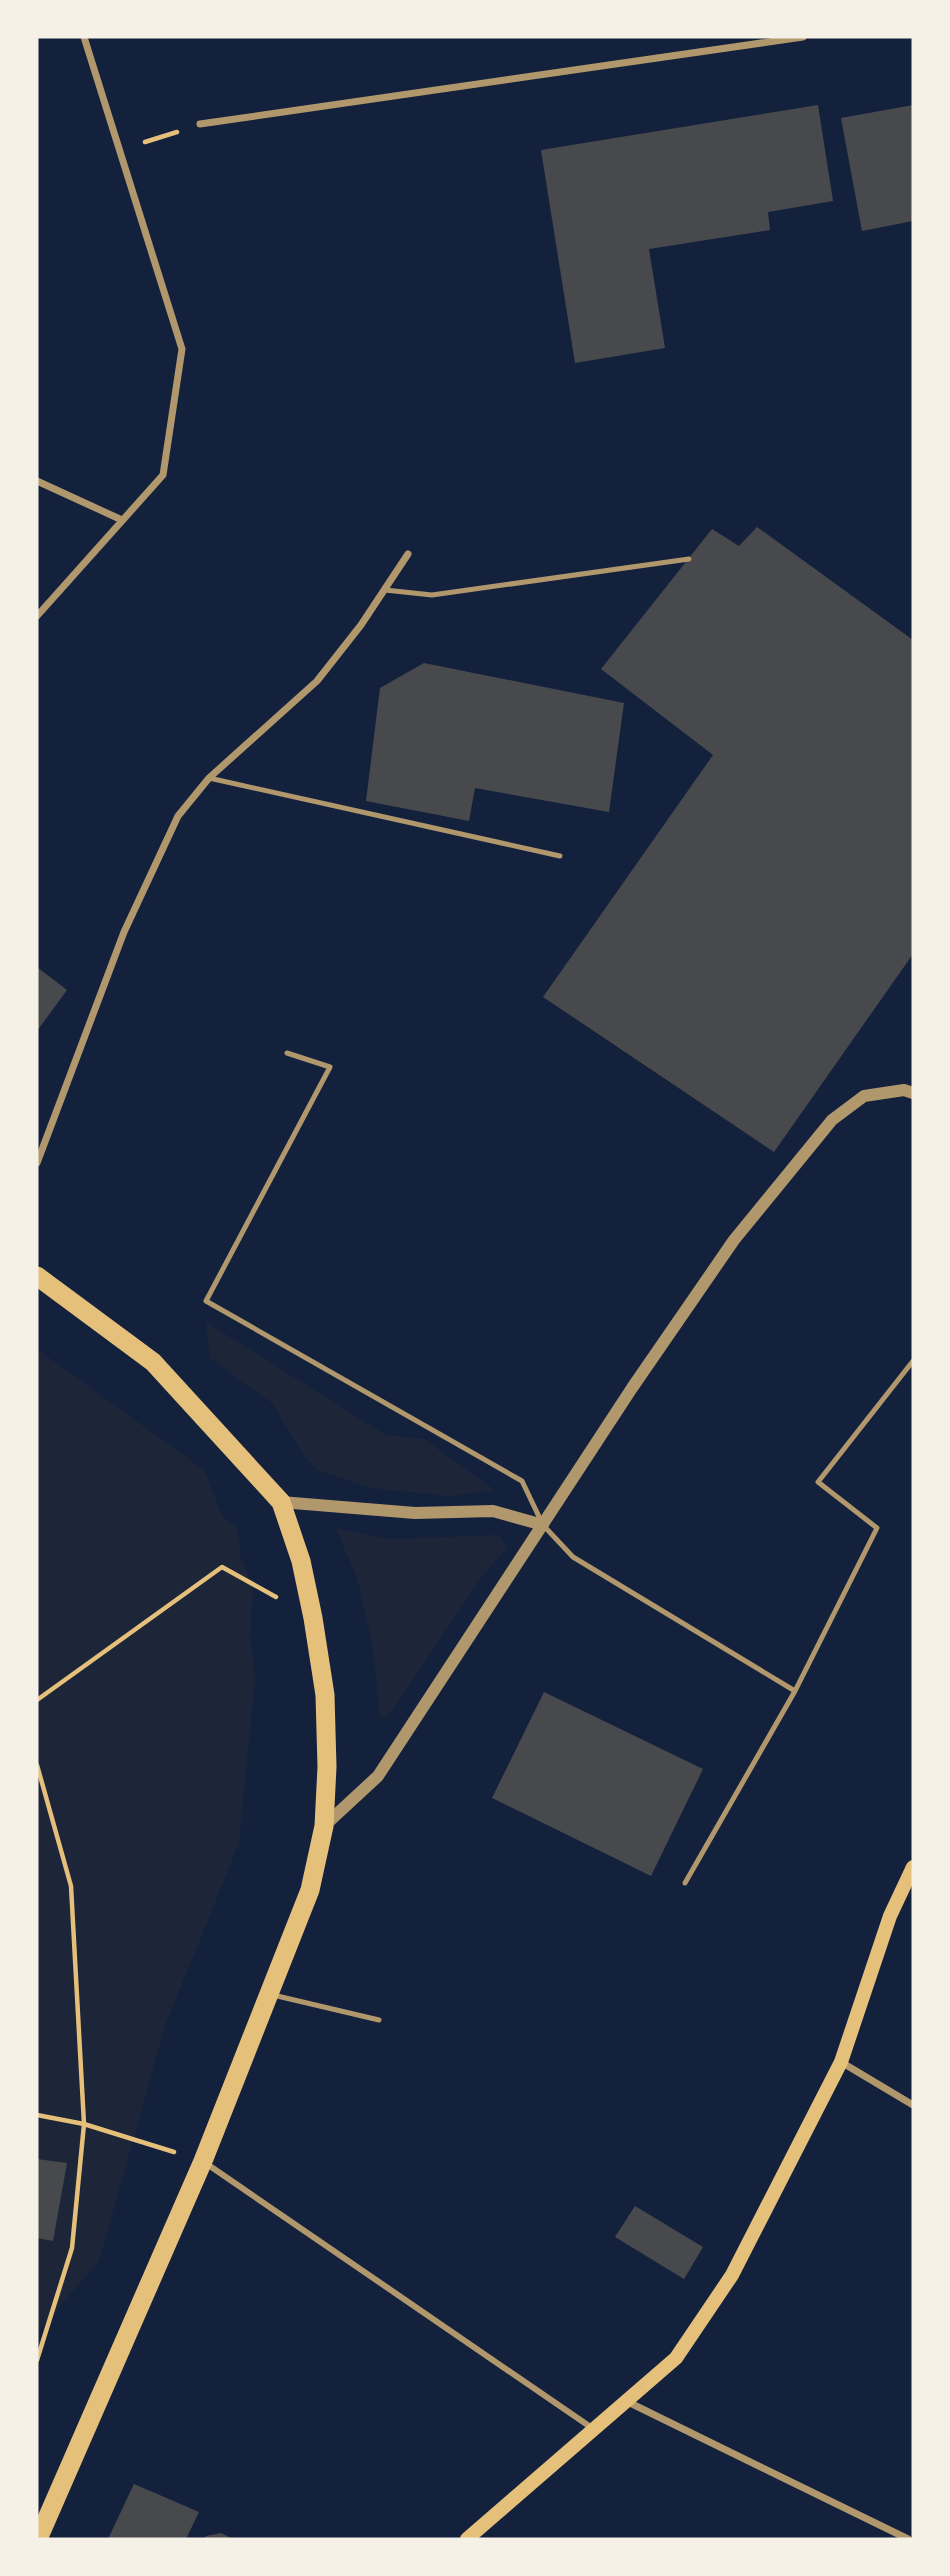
<svg xmlns="http://www.w3.org/2000/svg" width="950" height="2576" font-family="Ubuntu,sans-serif">
<style>
.green{fill:#1d2539}
.building{fill:#48494c}
.lines{fill:none;stroke-linecap:round;stroke-linejoin:round}
.path{stroke:#e5c07b;stroke-width:4.5}
.service{stroke:#b1986c;stroke-width:5}
.pedestrian{stroke:#b1986c;stroke-width:6}
.minor{stroke:#b1986c;stroke-width:7}
.tertiary{stroke:#b1986c;stroke-width:12}
.secondary{stroke:#e5c07b;stroke-width:14}
.trunk{stroke:#e5c07b;stroke-width:19}
</style>
<rect width="100%" height="100%" fill="#14213d"/>
<path class="green" d="M 206,1322 L 386,1435 L 424,1439 L 495,1490 L 449,1496 L 370,1488 L 318,1470 L 304,1456 L 272,1403 L 210,1358 Z
M 37,1349 L 204,1470 L 223,1517 L 237,1528 L 241,1558 L 253,1587 L 250,1638 L 255,1677 L 239,1843 L 165,2026 L 99,2261 L 42,2327 L 37,2340 Z
M 336,1528 L 388,1539 L 499,1535 L 507,1548 L 485,1572 L 391,1712 L 380,1720 L 373,1648 L 358,1581 Z"/>
<path class="building" d="M 818,105 L 833,201 L 768,212 L 770,230 L 649,249 L 665,348 L 575,363 L 541,150 Z
M 913,105 L 913,221 L 862,231 L 841,118 Z
M 757,527 L 913,640 L 913,954 L 774,1152 L 543,997 L 713,755 L 601,669 L 712,529 L 739,546 Z
M 424,663 L 624,703 L 609,812 L 475,788 L 469,821 L 366,801 L 380,688 Z
M 37,967 L 67,990 L 37,1031 Z
M 544,1692 L 703,1769 L 651,1876 L 492,1798 Z
M 37,2159 L 67,2163 L 53,2241 L 37,2238 Z
M 635,2206 L 703,2247 L 684,2279 L 615,2237 Z
M 134,2484 L 199,2512 L 186,2539 L 108,2539 Z
M 221,2533 L 233,2539 L 204,2539 L 206,2536 Z"/>
<g class="lines">
<path class="path" d="M 145,142 L 177,132
M 37,1700 L 222,1567 L 276,1597
M 37,1765 L 71,1886 L 84,2124 L 72,2248 L 37,2360
M 37,2115 L 84,2124 L 174,2152"/>
<path class="service" d="M 385,590 L 432,595 L 689,559
M 209,778 L 560,856
M 287,1053 L 330,1067 L 206,1301 L 522,1481 L 543,1525 L 573,1557 L 795,1691
M 685,1883 L 795,1691 L 877,1528 L 818,1482 L 913,1361
M 273,1995 L 379,2020"/>
<path class="pedestrian" d="M 204,2162 L 592,2428"/>
<path class="minor" d="M 200,124 L 803,37
M 37,481 L 122,520
M 37,616 L 163,475 L 182,349 L 84,37
M 37,1163 L 124,932 L 178,816 L 209,778 L 317,681 L 361,625 L 408,554
M 841,2062 L 913,2105
M 626,2401 L 908,2539"/>
<path class="tertiary" d="M 281,1502 L 415,1513 L 493,1511 L 543,1525
M 324,1826 L 378,1776 L 632,1388 L 734,1240 L 832,1120 L 864,1096 L 904,1090 L 913,1093"/>
<path class="secondary" d="M 467,2539 L 676,2358 L 732,2275 L 841,2062 L 890,1916 L 913,1867"/>
<path class="trunk" d="M 37,1276 L 153,1362 L 281,1502 L 301,1561 L 313,1618 L 325,1695 L 327,1767 L 324,1826 L 310,1890 L 203,2161 L 38,2539"/>
</g>
<rect width="950" height="2576" fill="none" stroke="#f6f1e7" stroke-width="77"/>
</svg>
